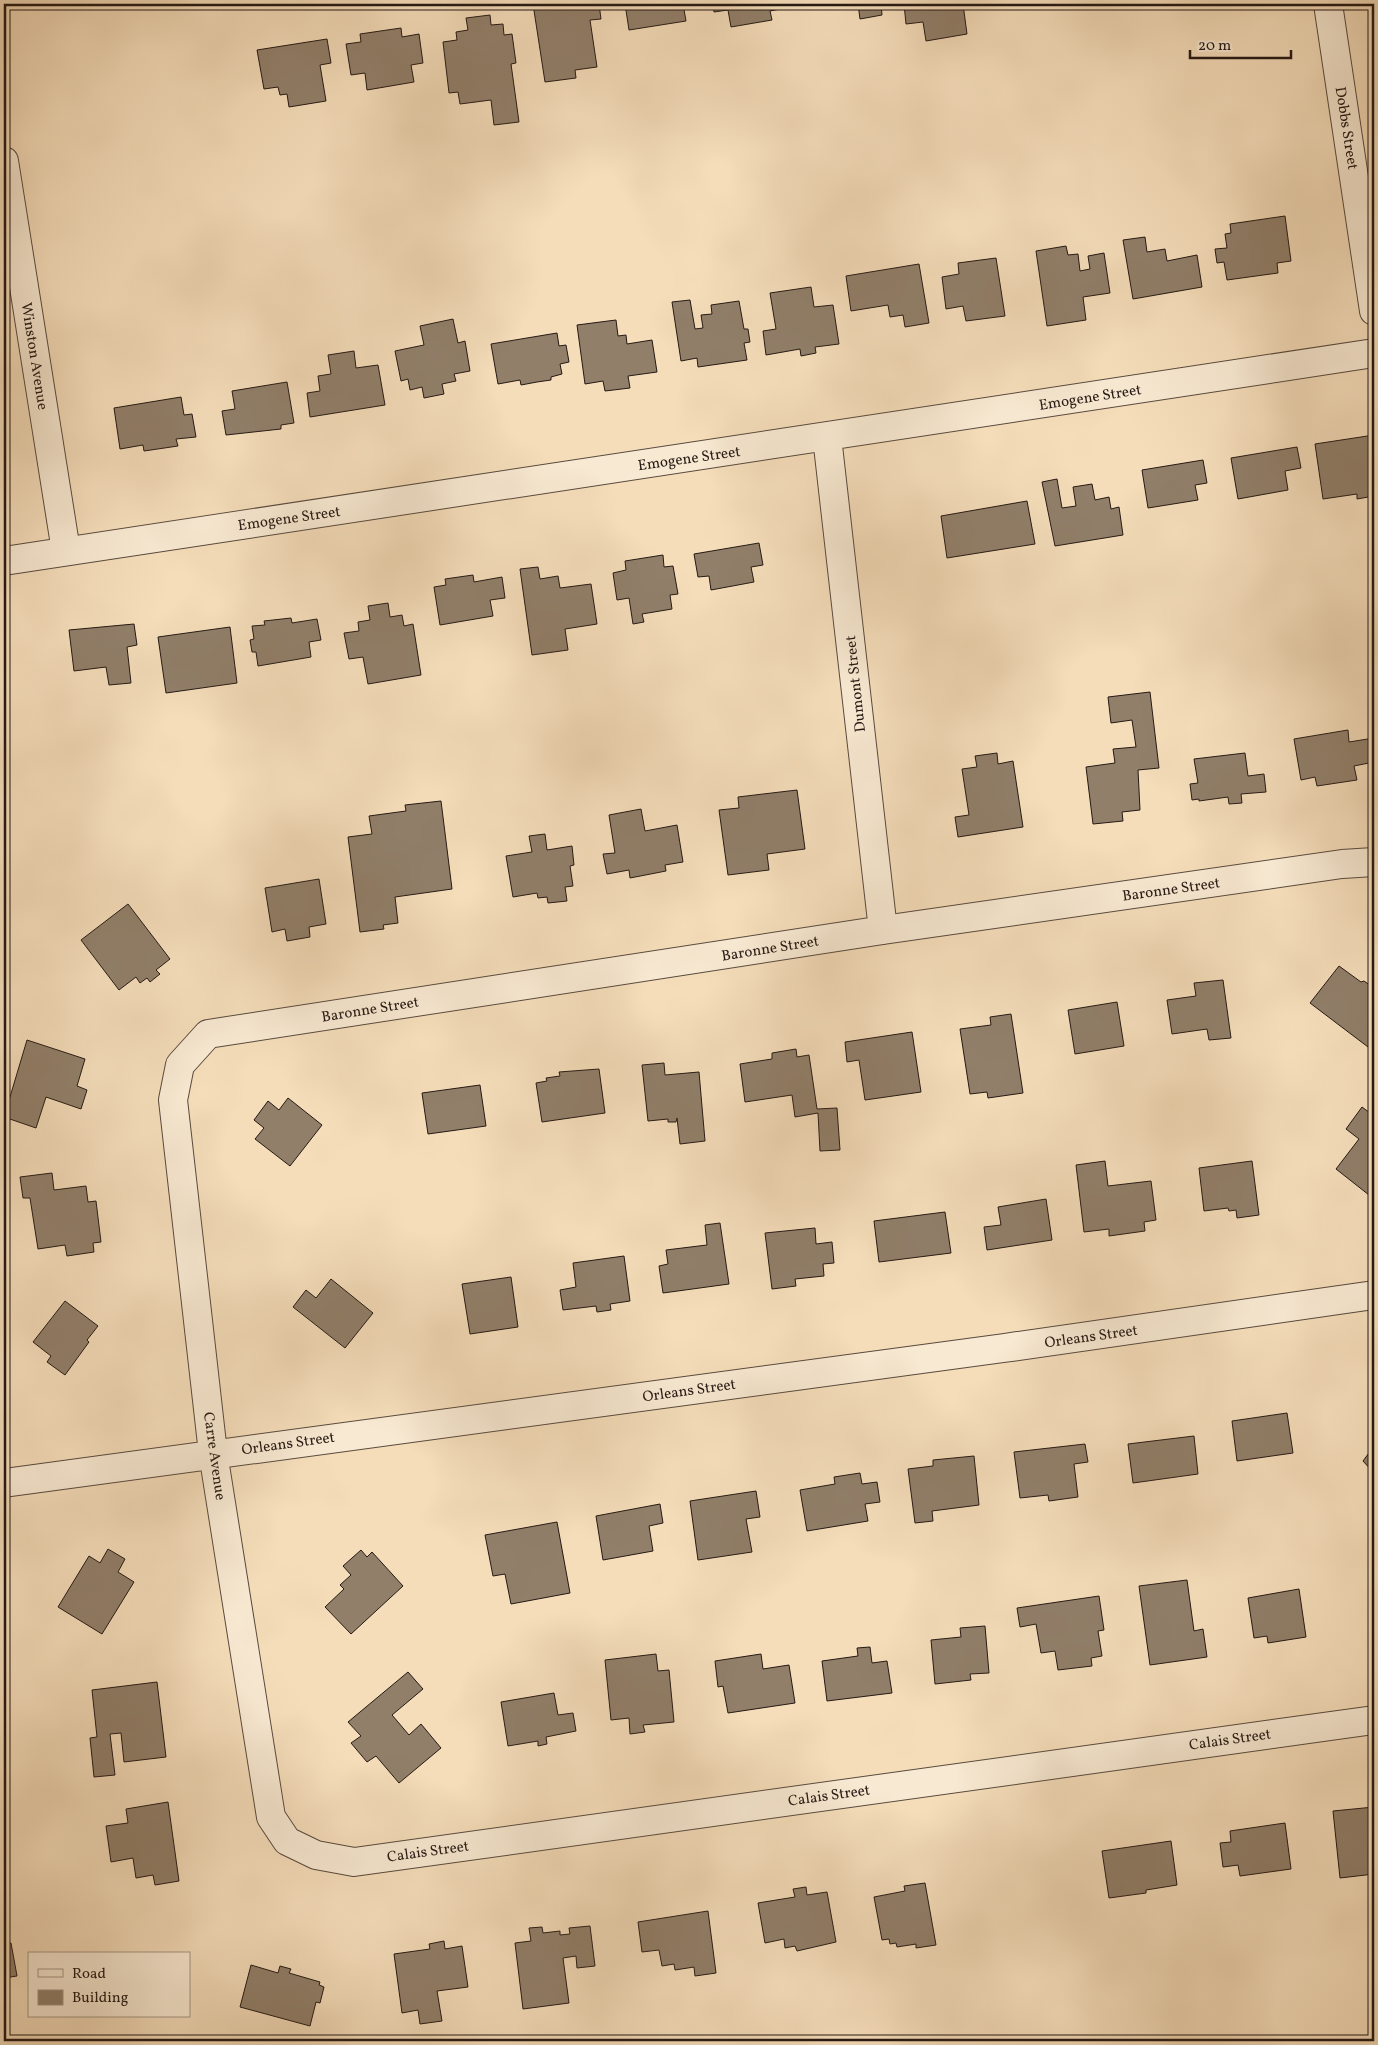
<svg xmlns="http://www.w3.org/2000/svg" width="1378" height="2045" font-family="Vollkorn,serif">
<style>
.building{fill:#917f6a;stroke:#251914}
.lines{fill:none;stroke-linecap:round;stroke-linejoin:round}
.minor-casing{stroke:#594a3e;stroke-width:30}
.minor{stroke:#f8e9d2;stroke-width:28}
.labels{text-anchor:middle;stroke-width:4;stroke-linejoin:round;paint-order:stroke}
.street-label{font-size:15px;fill:#251914;stroke:#f8e9d2}
</style>
<rect width="100%" height="100%" fill="#f5ddba"/>
<filter id="stains"><feTurbulence type="fractalNoise" baseFrequency=".004" numOctaves="4"/><feColorMatrix values="0 0 0 0 .2 0 0 0 0 .09 0 0 0 0 .02 0 0 0 .5 -.17"/></filter>
<radialGradient id="worn" r=".72"><stop offset=".6" stop-color="#630" stop-opacity="0"/><stop offset="1" stop-color="#630" stop-opacity=".3"/></radialGradient>
<path class="building" d="M 533,4 L 599,4 L 601,19 L 590,20 L 597,67 L 575,70 L 576,78 L 545,82 Z
M 625,4 L 683,4 L 686,21 L 629,30 Z
M 713,4 L 784,4 L 785,8 L 770,11 L 772,20 L 731,27 L 728,10 L 714,12 Z
M 840,4 L 881,4 L 882,15 L 860,19 L 858,4 L 840,7 Z
M 904,4 L 963,4 L 967,34 L 926,41 L 923,22 L 906,24 Z
M 490,15 L 491,25 L 503,24 L 504,35 L 512,34 L 516,63 L 511,64 L 519,122 L 494,125 L 491,100 L 460,104 L 458,92 L 449,93 L 443,42 L 457,40 L 456,32 L 468,30 L 466,18 Z
M 401,28 L 402,37 L 419,34 L 423,63 L 411,65 L 414,82 L 367,90 L 365,73 L 351,75 L 346,44 L 361,42 L 360,34 Z
M 327,39 L 331,63 L 320,65 L 326,101 L 289,107 L 287,94 L 280,95 L 278,87 L 264,89 L 257,50 Z
M 1285,216 L 1291,261 L 1277,263 L 1278,273 L 1227,280 L 1224,262 L 1217,263 L 1215,249 L 1227,248 L 1225,234 L 1231,233 L 1230,224 Z
M 1145,237 L 1147,252 L 1165,249 L 1167,261 L 1197,255 L 1202,287 L 1133,299 L 1123,240 Z
M 1066,246 L 1068,255 L 1078,254 L 1080,271 L 1090,269 L 1088,256 L 1104,253 L 1110,293 L 1083,297 L 1086,320 L 1047,326 L 1036,251 Z
M 996,258 L 1005,316 L 966,321 L 963,306 L 946,309 L 942,277 L 959,274 L 958,263 Z
M 919,264 L 929,323 L 905,327 L 903,315 L 890,317 L 888,305 L 851,311 L 846,276 Z
M 811,287 L 814,307 L 833,305 L 839,344 L 815,347 L 816,353 L 801,356 L 800,349 L 766,355 L 763,331 L 776,329 L 770,293 Z
M 690,300 L 695,329 L 703,328 L 701,315 L 712,314 L 711,305 L 739,301 L 744,329 L 748,329 L 750,342 L 744,343 L 747,360 L 698,367 L 697,358 L 681,361 L 672,302 Z
M 453,319 L 458,343 L 465,341 L 470,371 L 454,374 L 456,381 L 442,384 L 444,394 L 424,398 L 422,387 L 410,390 L 408,379 L 401,381 L 395,351 L 424,345 L 420,326 Z
M 616,320 L 618,336 L 626,335 L 627,344 L 652,340 L 657,372 L 628,376 L 630,388 L 605,391 L 603,381 L 585,384 L 577,325 Z
M 557,333 L 559,346 L 566,345 L 569,362 L 560,364 L 562,374 L 551,377 L 551,380 L 537,382 L 521,385 L 520,380 L 498,384 L 491,344 Z
M 354,351 L 356,368 L 378,365 L 385,405 L 310,417 L 307,393 L 320,391 L 318,376 L 331,374 L 328,355 Z
M 287,382 L 294,423 L 281,425 L 281,429 L 226,435 L 222,411 L 235,409 L 232,391 Z
M 181,397 L 184,415 L 192,414 L 196,437 L 176,439 L 178,446 L 144,451 L 143,445 L 120,449 L 114,408 Z
M 1374,435 L 1374,496 L 1357,499 L 1357,494 L 1323,499 L 1315,444 Z
M 1297,447 L 1301,468 L 1285,471 L 1288,490 L 1238,499 L 1231,458 Z
M 1203,460 L 1207,483 L 1195,485 L 1198,500 L 1148,508 L 1142,470 Z
M 1057,479 L 1062,508 L 1076,506 L 1073,487 L 1092,484 L 1095,500 L 1109,497 L 1111,509 L 1119,507 L 1123,535 L 1055,546 L 1042,482 Z
M 1027,501 L 1035,544 L 947,558 L 941,516 Z
M 759,543 L 763,565 L 751,567 L 754,582 L 711,590 L 709,576 L 698,577 L 694,554 Z
M 663,555 L 664,567 L 673,566 L 678,594 L 670,595 L 672,609 L 642,614 L 644,622 L 633,624 L 629,598 L 617,600 L 613,573 L 626,570 L 625,561 Z
M 538,567 L 540,579 L 558,576 L 560,588 L 591,584 L 597,624 L 565,629 L 568,650 L 532,655 L 520,569 Z
M 473,575 L 474,582 L 502,577 L 505,598 L 490,600 L 493,616 L 440,625 L 434,587 L 446,585 L 445,579 Z
M 388,603 L 390,617 L 402,615 L 404,626 L 413,624 L 421,675 L 368,684 L 363,657 L 349,659 L 344,633 L 359,631 L 358,622 L 370,620 L 368,606 Z
M 291,618 L 292,623 L 317,619 L 321,640 L 309,642 L 311,657 L 258,666 L 256,652 L 252,652 L 250,640 L 254,639 L 252,626 L 265,625 L 264,621 Z
M 134,624 L 137,645 L 127,647 L 131,683 L 109,685 L 106,667 L 74,671 L 69,630 Z
M 230,627 L 237,683 L 166,693 L 158,637 Z
M 1150,692 L 1159,768 L 1138,770 L 1140,810 L 1122,812 L 1123,821 L 1093,824 L 1086,767 L 1115,763 L 1113,749 L 1136,747 L 1132,720 L 1111,723 L 1108,697 Z
M 1348,730 L 1349,742 L 1374,738 L 1374,762 L 1354,766 L 1357,780 L 1317,786 L 1315,777 L 1301,780 L 1294,739 Z
M 997,753 L 998,764 L 1013,761 L 1023,827 L 958,837 L 955,817 L 969,815 L 962,769 L 977,767 L 975,756 Z
M 1245,753 L 1248,776 L 1264,774 L 1266,792 L 1241,794 L 1242,803 L 1229,804 L 1228,797 L 1199,801 L 1199,799 L 1192,800 L 1190,784 L 1198,783 L 1194,759 Z
M 797,790 L 805,849 L 767,854 L 769,870 L 728,875 L 719,810 L 739,808 L 738,797 Z
M 441,801 L 452,889 L 395,897 L 398,923 L 383,925 L 384,929 L 360,932 L 348,837 L 372,834 L 369,816 L 406,811 L 405,805 Z
M 641,809 L 645,831 L 677,825 L 683,862 L 665,865 L 666,871 L 630,878 L 629,870 L 607,874 L 603,854 L 615,853 L 609,815 Z
M 545,834 L 547,850 L 572,846 L 574,865 L 570,866 L 573,886 L 565,887 L 567,901 L 548,903 L 547,897 L 538,898 L 537,893 L 513,897 L 506,856 L 532,852 L 529,836 Z
M 319,879 L 326,924 L 309,927 L 310,937 L 287,941 L 285,929 L 272,932 L 265,888 Z
M 128,904 L 170,959 L 156,970 L 160,974 L 150,982 L 147,978 L 140,983 L 136,977 L 119,990 L 81,940 Z
M 1339,966 L 1361,982 L 1364,981 L 1374,988 L 1374,1048 L 1372,1050 L 1310,1003 Z
M 1223,980 L 1231,1038 L 1209,1040 L 1207,1029 L 1172,1034 L 1167,1000 L 1196,996 L 1194,983 Z
M 1117,1002 L 1124,1046 L 1075,1054 L 1068,1010 Z
M 1011,1014 L 1023,1093 L 988,1098 L 987,1092 L 970,1094 L 960,1029 L 991,1025 L 990,1017 Z
M 912,1032 L 921,1092 L 865,1100 L 859,1060 L 847,1062 L 845,1042 Z
M 27,1040 L 85,1059 L 77,1086 L 87,1090 L 81,1109 L 46,1097 L 36,1128 L 4,1117 Z
M 796,1049 L 797,1057 L 809,1055 L 817,1109 L 837,1108 L 840,1150 L 820,1151 L 818,1113 L 795,1117 L 792,1095 L 745,1102 L 740,1064 L 772,1059 L 772,1053 Z
M 664,1063 L 665,1075 L 699,1072 L 705,1141 L 680,1144 L 677,1118 L 676,1122 L 668,1122 L 668,1119 L 648,1121 L 642,1065 Z
M 599,1069 L 605,1113 L 542,1122 L 536,1083 L 547,1081 L 546,1078 L 560,1076 L 559,1072 Z
M 480,1085 L 486,1126 L 428,1134 L 422,1093 Z
M 288,1098 L 322,1125 L 290,1166 L 255,1139 L 264,1128 L 254,1120 L 268,1101 L 279,1110 Z
M 1362,1107 L 1374,1116 L 1374,1188 L 1369,1195 L 1336,1169 L 1359,1139 L 1346,1129 Z
M 1105,1161 L 1108,1186 L 1151,1181 L 1156,1220 L 1144,1222 L 1145,1231 L 1109,1236 L 1109,1229 L 1084,1232 L 1076,1165 Z
M 1252,1161 L 1259,1215 L 1237,1218 L 1236,1210 L 1229,1211 L 1228,1208 L 1204,1211 L 1199,1168 Z
M 52,1173 L 54,1190 L 86,1186 L 88,1202 L 96,1201 L 101,1242 L 93,1243 L 94,1252 L 67,1256 L 65,1245 L 38,1249 L 30,1198 L 23,1198 L 20,1177 Z
M 1046,1199 L 1052,1240 L 987,1250 L 984,1227 L 1001,1225 L 998,1207 Z
M 945,1212 L 951,1253 L 879,1262 L 874,1221 Z
M 720,1223 L 729,1284 L 663,1293 L 659,1266 L 668,1264 L 666,1250 L 707,1245 L 705,1225 Z
M 815,1228 L 816,1244 L 832,1242 L 834,1263 L 823,1264 L 824,1276 L 795,1279 L 796,1286 L 772,1289 L 765,1233 Z
M 624,1256 L 630,1301 L 610,1304 L 611,1310 L 597,1312 L 596,1306 L 563,1310 L 560,1290 L 576,1287 L 573,1263 Z
M 511,1277 L 518,1327 L 470,1334 L 462,1284 Z
M 331,1279 L 373,1313 L 345,1348 L 293,1307 L 306,1290 L 316,1298 Z
M 65,1301 L 98,1326 L 87,1340 L 89,1342 L 65,1375 L 47,1362 L 51,1356 L 33,1342 Z
M 1287,1413 L 1293,1453 L 1237,1461 L 1232,1421 Z
M 1194,1436 L 1198,1474 L 1133,1483 L 1128,1444 Z
M 1085,1444 L 1088,1462 L 1074,1464 L 1078,1497 L 1049,1501 L 1048,1495 L 1020,1498 L 1014,1452 Z
M 1374,1446 L 1374,1473 L 1363,1461 Z
M 974,1456 L 979,1505 L 932,1511 L 933,1521 L 915,1523 L 908,1469 L 933,1466 L 933,1460 Z
M 860,1473 L 862,1484 L 877,1482 L 880,1502 L 865,1504 L 868,1521 L 807,1531 L 800,1490 L 835,1484 L 834,1477 Z
M 756,1491 L 760,1517 L 746,1519 L 752,1552 L 698,1560 L 690,1501 Z
M 660,1504 L 663,1523 L 649,1526 L 653,1551 L 603,1560 L 596,1516 Z
M 557,1522 L 570,1593 L 511,1604 L 505,1574 L 493,1576 L 485,1535 Z
M 108,1549 L 125,1559 L 118,1572 L 134,1582 L 102,1634 L 58,1607 L 89,1556 L 100,1563 Z
M 361,1550 L 367,1557 L 372,1552 L 403,1586 L 351,1634 L 325,1607 L 344,1589 L 340,1585 L 351,1575 L 343,1566 Z
M 1187,1580 L 1194,1631 L 1203,1629 L 1207,1657 L 1150,1665 L 1139,1586 Z
M 1299,1589 L 1306,1637 L 1268,1643 L 1267,1636 L 1254,1638 L 1248,1598 Z
M 1099,1596 L 1104,1630 L 1098,1631 L 1102,1656 L 1091,1658 L 1092,1666 L 1058,1670 L 1055,1651 L 1041,1653 L 1036,1624 L 1020,1627 L 1017,1608 Z
M 985,1626 L 989,1673 L 970,1674 L 971,1680 L 935,1684 L 931,1640 L 961,1637 L 960,1628 Z
M 870,1647 L 872,1663 L 887,1661 L 892,1693 L 827,1701 L 822,1661 L 858,1656 L 857,1648 Z
M 656,1654 L 658,1671 L 669,1670 L 674,1722 L 643,1725 L 645,1732 L 630,1734 L 629,1718 L 611,1720 L 605,1660 Z
M 761,1654 L 763,1669 L 789,1665 L 795,1703 L 728,1713 L 723,1686 L 718,1687 L 715,1661 Z
M 408,1672 L 423,1689 L 392,1715 L 409,1735 L 421,1724 L 441,1748 L 399,1783 L 376,1756 L 367,1762 L 351,1743 L 361,1736 L 348,1722 Z
M 157,1682 L 166,1757 L 124,1762 L 121,1733 L 110,1734 L 115,1775 L 94,1777 L 90,1738 L 97,1737 L 92,1690 Z
M 554,1693 L 558,1715 L 573,1713 L 576,1731 L 546,1737 L 547,1744 L 538,1746 L 538,1741 L 508,1746 L 501,1702 Z
M 168,1802 L 179,1881 L 155,1885 L 153,1875 L 136,1878 L 133,1858 L 111,1862 L 106,1826 L 128,1823 L 126,1809 Z
M 1374,1807 L 1374,1874 L 1340,1878 L 1333,1811 Z
M 1285,1823 L 1291,1869 L 1240,1876 L 1238,1865 L 1223,1867 L 1220,1843 L 1231,1842 L 1230,1831 Z
M 1171,1841 L 1177,1885 L 1146,1890 L 1146,1893 L 1109,1898 L 1102,1851 Z
M 4,1844 L 8,1874 L 4,1874 Z
M 925,1883 L 936,1945 L 916,1948 L 916,1944 L 897,1947 L 896,1943 L 890,1944 L 889,1939 L 882,1940 L 874,1897 L 905,1891 L 904,1886 Z
M 806,1887 L 807,1895 L 827,1892 L 836,1942 L 797,1951 L 795,1946 L 785,1948 L 784,1939 L 765,1943 L 758,1903 L 795,1897 L 793,1889 Z
M 708,1911 L 716,1973 L 695,1976 L 694,1967 L 675,1970 L 674,1964 L 662,1966 L 659,1950 L 642,1952 L 638,1922 Z
M 590,1926 L 595,1966 L 577,1968 L 576,1956 L 563,1958 L 569,2003 L 523,2009 L 515,1943 L 531,1941 L 529,1928 L 542,1927 L 543,1933 L 560,1931 L 560,1935 L 570,1934 L 569,1928 Z
M 444,1941 L 445,1949 L 462,1946 L 468,1987 L 437,1991 L 442,2021 L 420,2024 L 418,2010 L 402,2013 L 394,1954 L 430,1949 L 429,1944 Z
M 11,1943 L 17,1976 L 4,1978 L 4,1944 Z
M 251,1965 L 278,1973 L 280,1966 L 291,1969 L 289,1973 L 320,1982 L 319,1985 L 324,1987 L 320,2003 L 316,2002 L 310,2026 L 240,2007 Z"/>
<g class="lines">
<g class="minor-casing">
<path id="minor" d="M 1328,4 L 1374,311
M 4,161 L 66,551
M 827,437 L 883,930
M 4,561 L 1374,353
M 1374,862 L 1342,864 L 883,930 L 208,1034 L 180,1065 L 173,1100 L 213,1453 L 271,1817 L 287,1841 L 316,1855 L 354,1862 L 1374,1720
M 4,1483 L 1004,1348 L 1374,1295"/>
</g>
<use href="#minor" class="minor"/>
</g>
<g class="labels">
<g class="street-label">
<text transform="translate(1347 128) rotate(81)" y="5">Dobbs Street</text>
<text transform="translate(35 356) rotate(81)" y="5">Winston Avenue</text>
<text transform="translate(1090 397) rotate(-9)" y="5">Emogene Street</text>
<text transform="translate(689 458) rotate(-8)" y="5">Emogene Street</text>
<text transform="translate(289 518) rotate(-8)" y="5">Emogene Street</text>
<text transform="translate(855 684) rotate(-96)" y="5">Dumont Street</text>
<text transform="translate(1171 889) rotate(-8)" y="5">Baronne Street</text>
<text transform="translate(770 948) rotate(-9)" y="5">Baronne Street</text>
<text transform="translate(370 1009) rotate(-9)" y="5">Baronne Street</text>
<text transform="translate(1091 1336) rotate(-8)" y="5">Orleans Street</text>
<text transform="translate(689 1390) rotate(-8)" y="5">Orleans Street</text>
<text transform="translate(288 1443) rotate(-8)" y="5">Orleans Street</text>
<text transform="translate(215 1456) rotate(82)" y="5">Carre Avenue</text>
<text transform="translate(1230 1739) rotate(-8)" y="5">Calais Street</text>
<text transform="translate(829 1795) rotate(-8)" y="5">Calais Street</text>
<text transform="translate(428 1851) rotate(-8)" y="5">Calais Street</text>
</g>
</g>
<rect width="1378" height="2045" fill="none" stroke="#f5ddba" stroke-width="20"/>
<rect x="5" y="5" width="1368" height="2035" fill="none" stroke="#251914" stroke-width="2.5"/>
<rect x="10" y="10" width="1358" height="2025" fill="none" stroke="#251914"/>
<rect x="28" y="1952" width="162" height="65" fill="#f8e9d2" stroke="#a49686"/>
<rect x="38" y="1969" width="25" height="8" fill="#f8e9d2" stroke="#a49686"/>
<text x="72" y="1978" font-size="15" fill="#251914">Road</text>
<rect x="38" y="1990" width="25" height="15" fill="#917f6a" stroke="#a49686"/>
<text x="72" y="2002" font-size="15" fill="#251914">Building</text>
<path d="M1190 50v8h101v-8" fill="none" stroke="#251914" stroke-width="2.5"/>
<text x="1198" y="50" font-size="15" fill="#251914" stroke="#f8e9d2" stroke-width="4" paint-order="stroke">20 m</text>
<rect width="100%" height="100%" filter="url(#stains)"/>
<rect width="100%" height="100%" fill="url(#worn)"/>
</svg>
